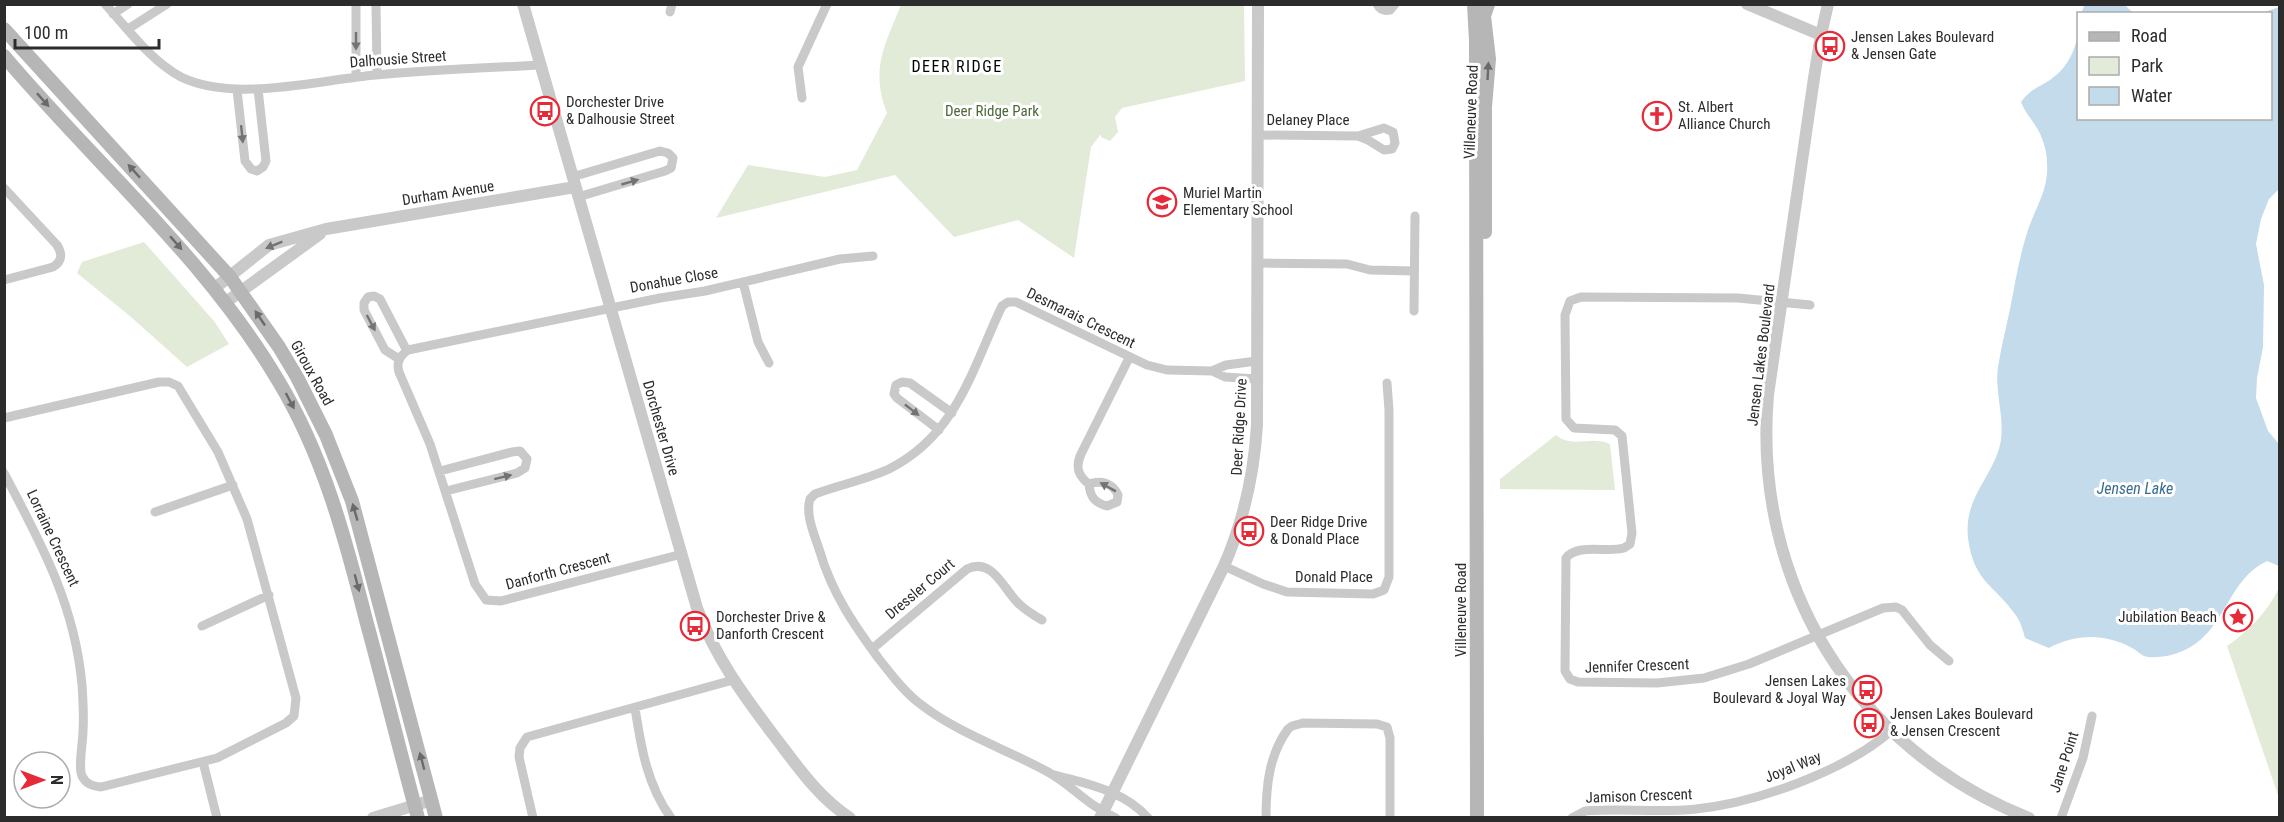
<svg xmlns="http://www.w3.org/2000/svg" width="2284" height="822" font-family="'Roboto Condensed',sans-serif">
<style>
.green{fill:#e2ead8}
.water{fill:#c4dbeb}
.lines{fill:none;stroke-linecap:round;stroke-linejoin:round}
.minor{stroke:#c9c9c9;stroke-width:9}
.tertiary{stroke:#c9c9c9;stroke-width:12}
.secondary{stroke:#b6b6b6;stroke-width:14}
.oneway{fill:#737373}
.oneway2{fill:#6a6a6a}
.labels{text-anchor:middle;stroke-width:6;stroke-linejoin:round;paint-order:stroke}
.poi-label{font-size:15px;fill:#2c2c2c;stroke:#fff;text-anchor:start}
.street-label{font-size:15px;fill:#2c2c2c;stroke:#fff}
.park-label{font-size:15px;fill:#4e6739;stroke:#fff}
.neighbourhood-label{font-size:16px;letter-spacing:1.5px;fill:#000;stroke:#fff}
.water-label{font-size:16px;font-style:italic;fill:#3a6d8e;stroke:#fff}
</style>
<rect width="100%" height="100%" fill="#fff"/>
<path class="green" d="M 901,5 L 1244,5 L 1245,81 L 1122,108 L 1115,117 L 1118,132 L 1110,141 L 1101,137 L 1101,134 L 1091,147 L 1074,258 L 1018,220 L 954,237 L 895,175 L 716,218 L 748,165 L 825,177 L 857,170 L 887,113 C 870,69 885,45 901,5 Z
M 144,242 L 214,321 L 229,344 L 187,367 L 131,317 L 77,273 L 82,262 Z
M 1556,435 C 1572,449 1592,435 1610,444 L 1615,490 L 1500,489 L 1500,479 Z
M 2279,588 L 2279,798 L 2227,646 C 2250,630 2267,612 2279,588 Z"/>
<path class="water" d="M 2085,4 L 2125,5 L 2133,13 L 2081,13 Z
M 2279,7 L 2279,189 L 2269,199 L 2261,219 L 2256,244 L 2264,285 L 2263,347 L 2257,378 L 2256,398 L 2268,431 L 2279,444 L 2279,566 L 2267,561 C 2226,580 2225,636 2180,652 C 2171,656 2153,659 2144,656 C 2140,654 2136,650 2132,648 C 2104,633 2076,634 2049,648 L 2025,638 C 2023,631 2021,623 2017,617 C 1995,584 1974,584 1968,538 C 1964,499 1989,481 1999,449 C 2007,422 1994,394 1998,367 C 2001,348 2006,328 2010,309 C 2015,284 2019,258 2027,233 C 2034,210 2049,190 2047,164 C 2047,151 2043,137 2035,125 C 2030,117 2025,112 2021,102 C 2034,85 2041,88 2055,76 C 2068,66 2075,50 2078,34 L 2078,118 L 2270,118 L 2270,14 L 2262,13 Z"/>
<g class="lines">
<path class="minor" d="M 105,4 C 128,29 151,61 181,77 C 235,103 317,80 376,75 C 430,70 485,68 540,65
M 356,4 L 356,77
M 376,4 L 377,75
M 1377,4 C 1380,10 1385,11 1390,10 L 1395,4
M 670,12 L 672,4
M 113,14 L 128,4
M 128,29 L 167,4
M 237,90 L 245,161 L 251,169 L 257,171 L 263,167 L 266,161 L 258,89
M 802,98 L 798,67 L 827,4
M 1258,135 L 1358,136 L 1384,128 L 1393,132 L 1395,143 L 1392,149 L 1384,150 L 1368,140 L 1358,136
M 572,177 L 660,151 L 668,153 L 673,158 L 671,168 L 665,171 L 578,197
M 4,188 L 57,245 C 62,253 63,261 53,267 L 4,280
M 1257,263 L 1347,264 L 1370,270 L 1414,271
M 743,282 L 758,342 L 769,363
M 1810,305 L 1738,298 L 1581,297 L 1570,301 L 1565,315 L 1566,419 L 1574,428 L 1615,430 L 1622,436 L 1632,533 L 1630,544 L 1624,548 C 1607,553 1578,543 1566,558 L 1565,671 L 1570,679 L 1578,682 L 1657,683 L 1704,678 L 1749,664 L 1883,608 L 1896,607 L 1902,610 L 1930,645 L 1949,661
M 1414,311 L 1415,216
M 399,359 L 385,350 L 364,310 L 364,303 L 368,297 L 374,296 L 380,299 L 407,351
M 1212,371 L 1226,365 L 1257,361
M 4,418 L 159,382 L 169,382 L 178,386 L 218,452 L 247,519 L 296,698 L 294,716 L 286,723 L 217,758 L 101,787 C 92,786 86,784 82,776 C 78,767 83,742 83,731 C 84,716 83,700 82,685 C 75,605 41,543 4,473
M 939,430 L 897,398 L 894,394 L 896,385 L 902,382 L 910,383 L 952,413
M 440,471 L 512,452 L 520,451 L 527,459 L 525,468 L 517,473 L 446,491
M 1089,484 C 1101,480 1113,483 1118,495 L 1117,502 L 1107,506 C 1095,503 1090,497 1089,484 C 1078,476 1075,467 1081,454 L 1129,358
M 155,512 L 233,485
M 682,554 L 501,601 L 486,600 L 475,584 L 430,444 L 399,372 C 396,362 400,356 408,350 L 660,298 L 705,291 L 840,259 L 873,256
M 1224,566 L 1263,584 L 1287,592 L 1373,594 L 1384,590 L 1389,577 L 1389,410 L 1387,383
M 202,626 L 269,595
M 872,649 L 967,569 C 992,557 1003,588 1018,603 C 1025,610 1033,615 1042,620
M 635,708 C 641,747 647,785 671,818
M 203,762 L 217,818
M 1055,775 C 1087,784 1125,791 1148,818
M 533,818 L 519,757 L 520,748 L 527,737 L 733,680
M 1116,818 C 1087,805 1073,786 1048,772 C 1006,749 957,733 919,703 C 903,691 891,674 879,659 C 854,625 832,593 820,552 C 815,536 805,515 810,499 L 815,494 C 839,485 865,480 889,469 C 957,435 972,369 1002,306 L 1008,302 L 1016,302 L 1147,365 L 1167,370 L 1212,371 L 1225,377 L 1257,379
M 1266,818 C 1266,786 1269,755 1288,729 L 1292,726 L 1303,723 L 1377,724 L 1387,727 L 1390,738 L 1390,818
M 1572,818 L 1585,811 C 1622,808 1659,813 1696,809 C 1756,803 1845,771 1891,731
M 2061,818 L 2083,758 L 2092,716"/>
<path class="tertiary" d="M 523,4 L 697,608 C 715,657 744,696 775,737 C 798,767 818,797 850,818
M 1747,4 L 1821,35
M 1828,4 L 1821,35 L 1814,78 L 1768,395 C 1752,582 1854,749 2029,818
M 215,288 L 269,245 L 326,229 L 575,187
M 226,302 L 320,234
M 373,818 L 432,800
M 1100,818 L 1224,566 C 1244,520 1254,475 1257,425 L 1258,4"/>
<path class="secondary" d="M 1474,4 L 1476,41 L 1477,818
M 4,29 L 230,277 L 279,347 L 297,377 L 326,435 L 352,501 L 436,818
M 4,56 C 96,165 206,258 279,382 C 323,455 345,537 366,620 C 384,686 400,752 418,818
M 1485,232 L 1485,107 L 1489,59 L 1484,16 L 1488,4"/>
</g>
<defs><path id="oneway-solid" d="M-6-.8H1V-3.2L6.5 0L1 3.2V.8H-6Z" transform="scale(1.5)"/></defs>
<g class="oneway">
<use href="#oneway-solid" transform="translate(356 41) rotate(90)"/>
<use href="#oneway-solid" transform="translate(242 134) rotate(84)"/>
<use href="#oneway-solid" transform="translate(630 182) rotate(-16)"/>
<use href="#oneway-solid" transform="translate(274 245) rotate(158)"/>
<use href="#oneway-solid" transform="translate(371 323) rotate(62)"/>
<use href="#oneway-solid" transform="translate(912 410) rotate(38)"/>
<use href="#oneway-solid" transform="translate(503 477) rotate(-14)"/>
<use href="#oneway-solid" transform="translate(1108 487) rotate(-151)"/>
</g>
<g class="oneway2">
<use href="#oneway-solid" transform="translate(1488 71) rotate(-87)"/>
<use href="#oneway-solid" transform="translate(43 100) rotate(48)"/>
<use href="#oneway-solid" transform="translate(134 171) rotate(-132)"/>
<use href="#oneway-solid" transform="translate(176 243) rotate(49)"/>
<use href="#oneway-solid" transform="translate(260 318) rotate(-124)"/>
<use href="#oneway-solid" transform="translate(290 401) rotate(62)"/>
<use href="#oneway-solid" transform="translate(355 512) rotate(-106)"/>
<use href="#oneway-solid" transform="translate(357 583) rotate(75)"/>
<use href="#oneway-solid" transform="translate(422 761) rotate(-105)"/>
</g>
<defs>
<g id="bus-ring" transform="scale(1.5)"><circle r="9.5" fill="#fff" stroke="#e62a37" stroke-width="1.5"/><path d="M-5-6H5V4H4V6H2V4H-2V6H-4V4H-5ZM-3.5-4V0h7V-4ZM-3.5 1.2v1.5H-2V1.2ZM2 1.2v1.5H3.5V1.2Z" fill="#e62a37"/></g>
<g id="church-ring" transform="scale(1.5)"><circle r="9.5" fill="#fff" stroke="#e62a37" stroke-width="1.5"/><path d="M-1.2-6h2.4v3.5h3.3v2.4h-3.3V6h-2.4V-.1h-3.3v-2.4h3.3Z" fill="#e62a37"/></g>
<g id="school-ring" transform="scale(1.5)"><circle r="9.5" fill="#fff" stroke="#e62a37" stroke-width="1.5"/><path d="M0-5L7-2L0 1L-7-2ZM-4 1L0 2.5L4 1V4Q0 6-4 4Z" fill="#e62a37"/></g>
<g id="sight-ring" transform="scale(1.5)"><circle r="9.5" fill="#fff" stroke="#e62a37" stroke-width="1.5"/><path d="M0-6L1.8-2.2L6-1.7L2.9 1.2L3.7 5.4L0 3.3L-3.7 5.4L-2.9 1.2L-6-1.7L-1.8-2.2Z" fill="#e62a37"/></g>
</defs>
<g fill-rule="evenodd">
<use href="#bus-ring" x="1830" y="46"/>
<use href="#bus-ring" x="545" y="111"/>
<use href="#church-ring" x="1657" y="116"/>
<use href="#school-ring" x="1162" y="202"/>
<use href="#bus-ring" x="1249" y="531"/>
<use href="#sight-ring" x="2238" y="617"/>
<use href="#bus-ring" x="695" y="626"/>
<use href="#bus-ring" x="1867" y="690"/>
<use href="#bus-ring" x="1869" y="723"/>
</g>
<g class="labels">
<g class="poi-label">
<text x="1851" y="42">Jensen Lakes Boulevard<tspan x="1851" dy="17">&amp; Jensen Gate</tspan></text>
<text x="566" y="107">Dorchester Drive<tspan x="566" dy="17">&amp; Dalhousie Street</tspan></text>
<text x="1678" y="112">St. Albert<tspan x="1678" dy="17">Alliance Church</tspan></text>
<text x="1183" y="198">Muriel Martin<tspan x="1183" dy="17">Elementary School</tspan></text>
<text x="1270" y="527">Deer Ridge Drive<tspan x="1270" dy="17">&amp; Donald Place</tspan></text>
<text x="716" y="622">Dorchester Drive &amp;<tspan x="716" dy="17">Danforth Crescent</tspan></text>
<text x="2217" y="622" text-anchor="end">Jubilation Beach</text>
<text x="1846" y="686" text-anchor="end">Jensen Lakes<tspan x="1846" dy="17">Boulevard &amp; Joyal Way</tspan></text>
<text x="1890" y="719">Jensen Lakes Boulevard<tspan x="1890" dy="17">&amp; Jensen Crescent</tspan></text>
</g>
<g class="street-label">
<text transform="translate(398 59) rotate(-4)" y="5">Dalhousie Street</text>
<text transform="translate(1471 112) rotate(-88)" y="5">Villeneuve Road</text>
<text x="1308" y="125">Delaney Place</text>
<text transform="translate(448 193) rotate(-9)" y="5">Durham Avenue</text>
<text transform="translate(674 280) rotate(-10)" y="5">Donahue Close</text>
<text transform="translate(1081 318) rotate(26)" y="5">Desmarais Crescent</text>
<text transform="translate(1761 355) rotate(-83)" y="5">Jensen Lakes Boulevard</text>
<text transform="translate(312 373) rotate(61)" y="5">Giroux Road</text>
<text transform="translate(1239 427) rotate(-87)" y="5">Deer Ridge Drive</text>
<text transform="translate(661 428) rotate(74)" y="5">Dorchester Drive</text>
<text transform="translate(53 538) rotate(65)" y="5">Lorraine Crescent</text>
<text transform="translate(558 571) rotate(-15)" y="5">Danforth Crescent</text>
<text x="1334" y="582">Donald Place</text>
<text transform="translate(920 589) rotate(-40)" y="5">Dressler Court</text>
<text transform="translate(1461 610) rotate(-90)" y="5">Villeneuve Road</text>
<text transform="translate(1637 666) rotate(-2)" y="5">Jennifer Crescent</text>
<text transform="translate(2064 762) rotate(-72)" y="5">Jane Point</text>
<text transform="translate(1793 767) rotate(-22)" y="5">Joyal Way</text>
<text transform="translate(1639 796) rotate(-2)" y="5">Jamison Crescent</text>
</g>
<g class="park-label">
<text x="992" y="116">Deer Ridge Park</text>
</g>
<g class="neighbourhood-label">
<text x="957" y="72">DEER RIDGE</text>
</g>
<g class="water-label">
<text x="2135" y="494">Jensen Lake</text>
</g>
</g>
<rect width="2284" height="822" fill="none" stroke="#2c2c2c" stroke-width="12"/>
<rect x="2077" y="12" width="195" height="108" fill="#ffffff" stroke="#ababab" stroke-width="1.5"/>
<rect x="2089" y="32" width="30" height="9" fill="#b6b6b6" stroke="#ababab" stroke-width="1.5"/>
<text x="2131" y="42" font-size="18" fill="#2c2c2c">Road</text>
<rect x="2089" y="57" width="30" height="18" fill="#e2ead8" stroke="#ababab" stroke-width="1.5"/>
<text x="2131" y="72" font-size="18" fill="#2c2c2c">Park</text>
<rect x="2089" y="87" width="30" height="18" fill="#c4dbeb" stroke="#ababab" stroke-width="1.5"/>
<text x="2131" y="102" font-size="18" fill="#2c2c2c">Water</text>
<g transform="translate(42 780) rotate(90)"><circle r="28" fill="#ffffff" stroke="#ababab" stroke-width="1.5"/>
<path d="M0-4.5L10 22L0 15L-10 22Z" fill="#e62a37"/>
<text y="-9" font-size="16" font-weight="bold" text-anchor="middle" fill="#2c2c2c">N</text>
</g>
<path d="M15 39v9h144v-9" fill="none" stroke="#2c2c2c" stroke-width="3"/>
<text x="24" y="39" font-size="18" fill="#2c2c2c" stroke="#ffffff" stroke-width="4.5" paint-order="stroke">100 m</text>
</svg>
